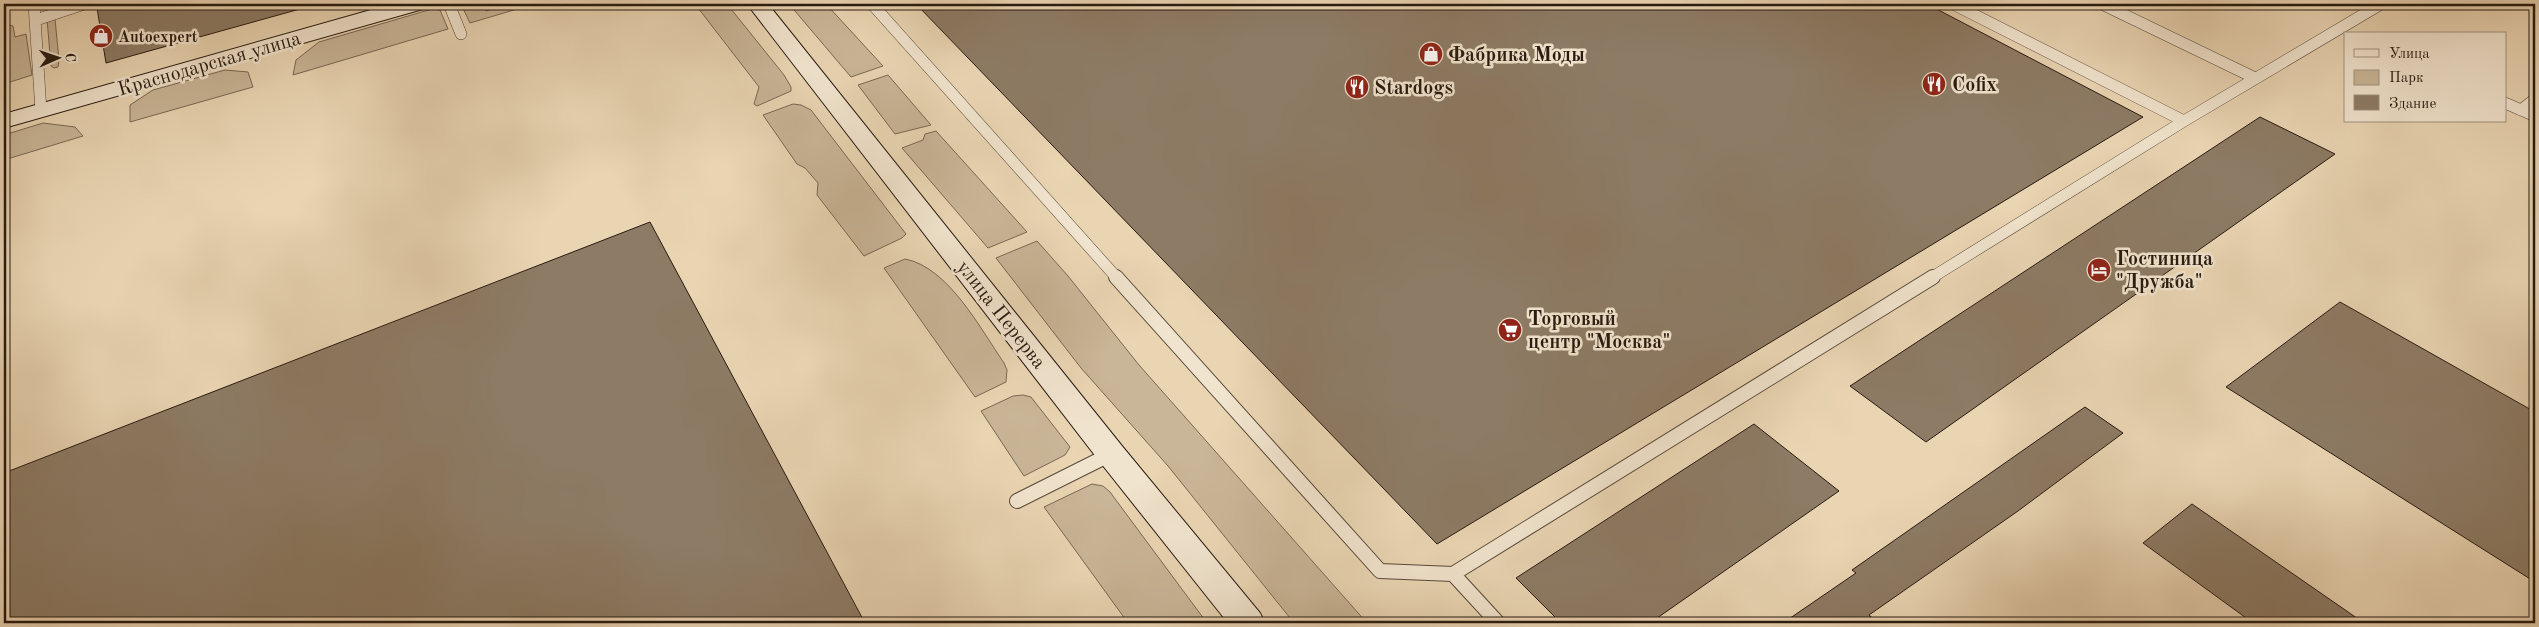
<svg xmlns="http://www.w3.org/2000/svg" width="2539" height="627" font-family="'Old Standard TT',serif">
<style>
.green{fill:#c9b597;stroke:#786854}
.building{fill:#8d7b65;stroke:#281a10}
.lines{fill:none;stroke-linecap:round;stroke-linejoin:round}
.lane-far1-casing{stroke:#584939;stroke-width:12}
.lane-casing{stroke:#584939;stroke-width:16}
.secondary-casing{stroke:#281a10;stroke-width:2}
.lane-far1{stroke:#f1e4ce;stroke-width:11}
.lane{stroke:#f1e4ce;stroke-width:14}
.secondary{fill:#f1e4ce;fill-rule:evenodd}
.labels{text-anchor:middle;stroke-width:5;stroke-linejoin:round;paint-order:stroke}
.far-poi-label{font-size:16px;font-weight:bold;fill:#281a10;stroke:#f1e4ce;text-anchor:start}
.poi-label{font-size:20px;font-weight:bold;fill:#281a10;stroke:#f1e4ce;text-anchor:start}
.street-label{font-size:20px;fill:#281a10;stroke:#f1e4ce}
</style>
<rect width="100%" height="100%" fill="#ead5b3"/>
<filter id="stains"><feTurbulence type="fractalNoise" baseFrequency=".004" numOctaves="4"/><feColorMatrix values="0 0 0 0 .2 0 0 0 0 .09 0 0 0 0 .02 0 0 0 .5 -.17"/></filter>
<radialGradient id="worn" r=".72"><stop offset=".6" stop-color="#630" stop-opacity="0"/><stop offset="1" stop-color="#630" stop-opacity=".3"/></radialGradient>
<path class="green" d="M 461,4 L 482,4 L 486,11 L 510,4 L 534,4 L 470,23 Z
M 695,4 L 727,4 L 784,75 L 791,87 L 791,91 L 757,106 L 754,104 L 759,87 Z
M 789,4 L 826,4 L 883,66 L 851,77 Z
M 432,9 L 440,10 L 448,29 L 293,75 L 296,60 L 319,42 Z
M 47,19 L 55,19 L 59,60 L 58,67 L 54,68 L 51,66 Z
M 4,24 L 13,26 L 15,37 L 26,34 L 32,75 L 4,84 Z
M 225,70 L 248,72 L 253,87 L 130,122 L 130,105 L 153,90 Z
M 888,75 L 931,125 L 895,134 L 858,85 Z
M 793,104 L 801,105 L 811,110 L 906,234 L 902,238 L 864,256 L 817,195 L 818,183 L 805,168 L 797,164 L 763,115 Z
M 43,123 L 75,127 L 83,136 L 4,160 L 4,135 Z
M 936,131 L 1027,232 L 988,248 L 902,148 L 923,140 L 925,134 Z
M 1037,241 L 1068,276 L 1139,365 L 1367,623 L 1294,623 L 1168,466 L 1081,368 L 996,258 Z
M 905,259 C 948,267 980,328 1004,363 L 1007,370 L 1006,382 L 975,397 L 884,268 Z
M 1023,395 L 1031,397 L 1070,447 L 1065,455 L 1024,476 L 981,411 L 1013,396 Z
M 1092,484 L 1103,486 L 1110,492 L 1207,623 L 1128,623 L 1044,507 Z"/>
<path class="building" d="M 115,4 L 299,4 L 300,9 L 106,63 L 97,8 Z
M 916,4 L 1927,4 L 2143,117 L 1437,544 Z
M 2260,117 L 2335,154 L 1926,442 L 1850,386 Z
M 650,222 L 865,623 L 4,623 L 4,473 Z
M 2340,302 L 2535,412 L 2535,582 L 2226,387 Z
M 2085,407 L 2123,433 L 2018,511 L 1869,615 L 1878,623 L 1783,623 L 1856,573 L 1852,570 Z
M 1754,424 L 1839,491 L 1650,623 L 1561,623 L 1516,578 Z
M 2192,504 L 2364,623 L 2253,623 L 2143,543 Z"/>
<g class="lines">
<g class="lane-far1-casing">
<path id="lane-far1" d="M 34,4 L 41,111
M 449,4 L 461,34
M 872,4 L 1117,278
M 1953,4 L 2184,121
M 2102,4 L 2255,78
M 36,20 L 84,4
M 2505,103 L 2535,116
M 2521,110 L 2535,99
M 1931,278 L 2184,121 L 2381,4"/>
</g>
<g class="lane-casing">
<path id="lane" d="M 1116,277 L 1380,571 L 1453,574
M 1017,501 L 1111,454
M 1498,623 L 1453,574 L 1933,277"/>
</g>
<g class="secondary-casing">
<path id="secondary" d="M 392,4 L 426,4 L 423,9 L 4,128 L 4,114 Z
M 747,4 L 768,4 L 1122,446 L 1260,613 L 1265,623 L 1228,623 L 1100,462 Z"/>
</g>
<use href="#lane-far1" class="lane-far1"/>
<use href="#lane" class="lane"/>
<use href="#secondary" class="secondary"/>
</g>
<defs>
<g id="shop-disc" transform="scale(1.25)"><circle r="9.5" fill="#8f2418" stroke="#f1e4ce"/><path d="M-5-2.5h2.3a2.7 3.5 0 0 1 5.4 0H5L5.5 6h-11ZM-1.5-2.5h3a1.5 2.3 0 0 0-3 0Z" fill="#fff"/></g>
<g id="restaurant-disc" transform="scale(1.25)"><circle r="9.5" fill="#8f2418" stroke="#f1e4ce"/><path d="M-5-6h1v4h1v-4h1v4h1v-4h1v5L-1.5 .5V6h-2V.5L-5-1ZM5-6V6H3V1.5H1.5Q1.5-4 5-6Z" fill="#fff"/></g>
<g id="hotel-disc" transform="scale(1.25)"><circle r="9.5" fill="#8f2418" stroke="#f1e4ce"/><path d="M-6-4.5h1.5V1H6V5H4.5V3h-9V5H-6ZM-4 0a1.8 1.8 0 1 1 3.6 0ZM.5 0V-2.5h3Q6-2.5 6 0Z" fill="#fff"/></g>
<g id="supermarket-disc" transform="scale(1.25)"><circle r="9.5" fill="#8f2418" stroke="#f1e4ce"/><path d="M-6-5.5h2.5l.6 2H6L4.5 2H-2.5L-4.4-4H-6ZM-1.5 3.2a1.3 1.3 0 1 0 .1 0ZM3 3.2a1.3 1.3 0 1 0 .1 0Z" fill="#fff"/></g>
</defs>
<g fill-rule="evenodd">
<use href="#shop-disc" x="101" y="36"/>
<use href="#shop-disc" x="1431" y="54"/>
<use href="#restaurant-disc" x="1934" y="84"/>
<use href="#restaurant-disc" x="1357" y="87"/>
<use href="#hotel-disc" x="2099" y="270"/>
<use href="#supermarket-disc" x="1510" y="330"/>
</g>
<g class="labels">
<g class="far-poi-label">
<text x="118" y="42">Autoexpert</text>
</g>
<g class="poi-label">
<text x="1448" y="61">Фабрика Моды</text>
<text x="1952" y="91">Cofix</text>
<text x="1374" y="94">Stardogs</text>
<text x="2116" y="265">Гостиница<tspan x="2116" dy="23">"Дружба"</tspan></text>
<text x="1528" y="325">Торговый<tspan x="1528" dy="23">центр "Москва"</tspan></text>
</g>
<g class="street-label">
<text transform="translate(209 63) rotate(-16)" y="7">Краснодарская улица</text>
<text transform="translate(1002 314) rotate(52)" y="7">улица Перерва</text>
</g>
</g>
<rect width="2539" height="627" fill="none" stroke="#ead5b3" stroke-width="20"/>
<rect x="5" y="5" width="2529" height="617" fill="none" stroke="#281a10" stroke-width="2.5"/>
<rect x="10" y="10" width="2519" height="607" fill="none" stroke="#281a10"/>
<rect x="2344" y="32" width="162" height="90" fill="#f1e4ce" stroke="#a19382"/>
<rect x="2354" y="49" width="25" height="8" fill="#f1e4ce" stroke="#a19382"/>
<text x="2389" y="58" font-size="15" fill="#281a10">Улица</text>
<rect x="2354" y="70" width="25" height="15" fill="#c9b597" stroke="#a19382"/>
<text x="2389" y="82" font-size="15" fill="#281a10">Парк</text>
<rect x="2354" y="95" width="25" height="15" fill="#8d7b65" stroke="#a19382"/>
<text x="2389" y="108" font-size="15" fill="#281a10">Здание</text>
<g transform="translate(58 58) rotate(88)" stroke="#f1e4ce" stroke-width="4" paint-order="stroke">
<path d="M0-4L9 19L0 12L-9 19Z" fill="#281a10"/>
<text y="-8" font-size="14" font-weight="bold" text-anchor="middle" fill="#281a10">С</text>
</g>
<rect width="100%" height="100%" filter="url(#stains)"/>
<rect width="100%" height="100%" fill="url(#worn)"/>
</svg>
